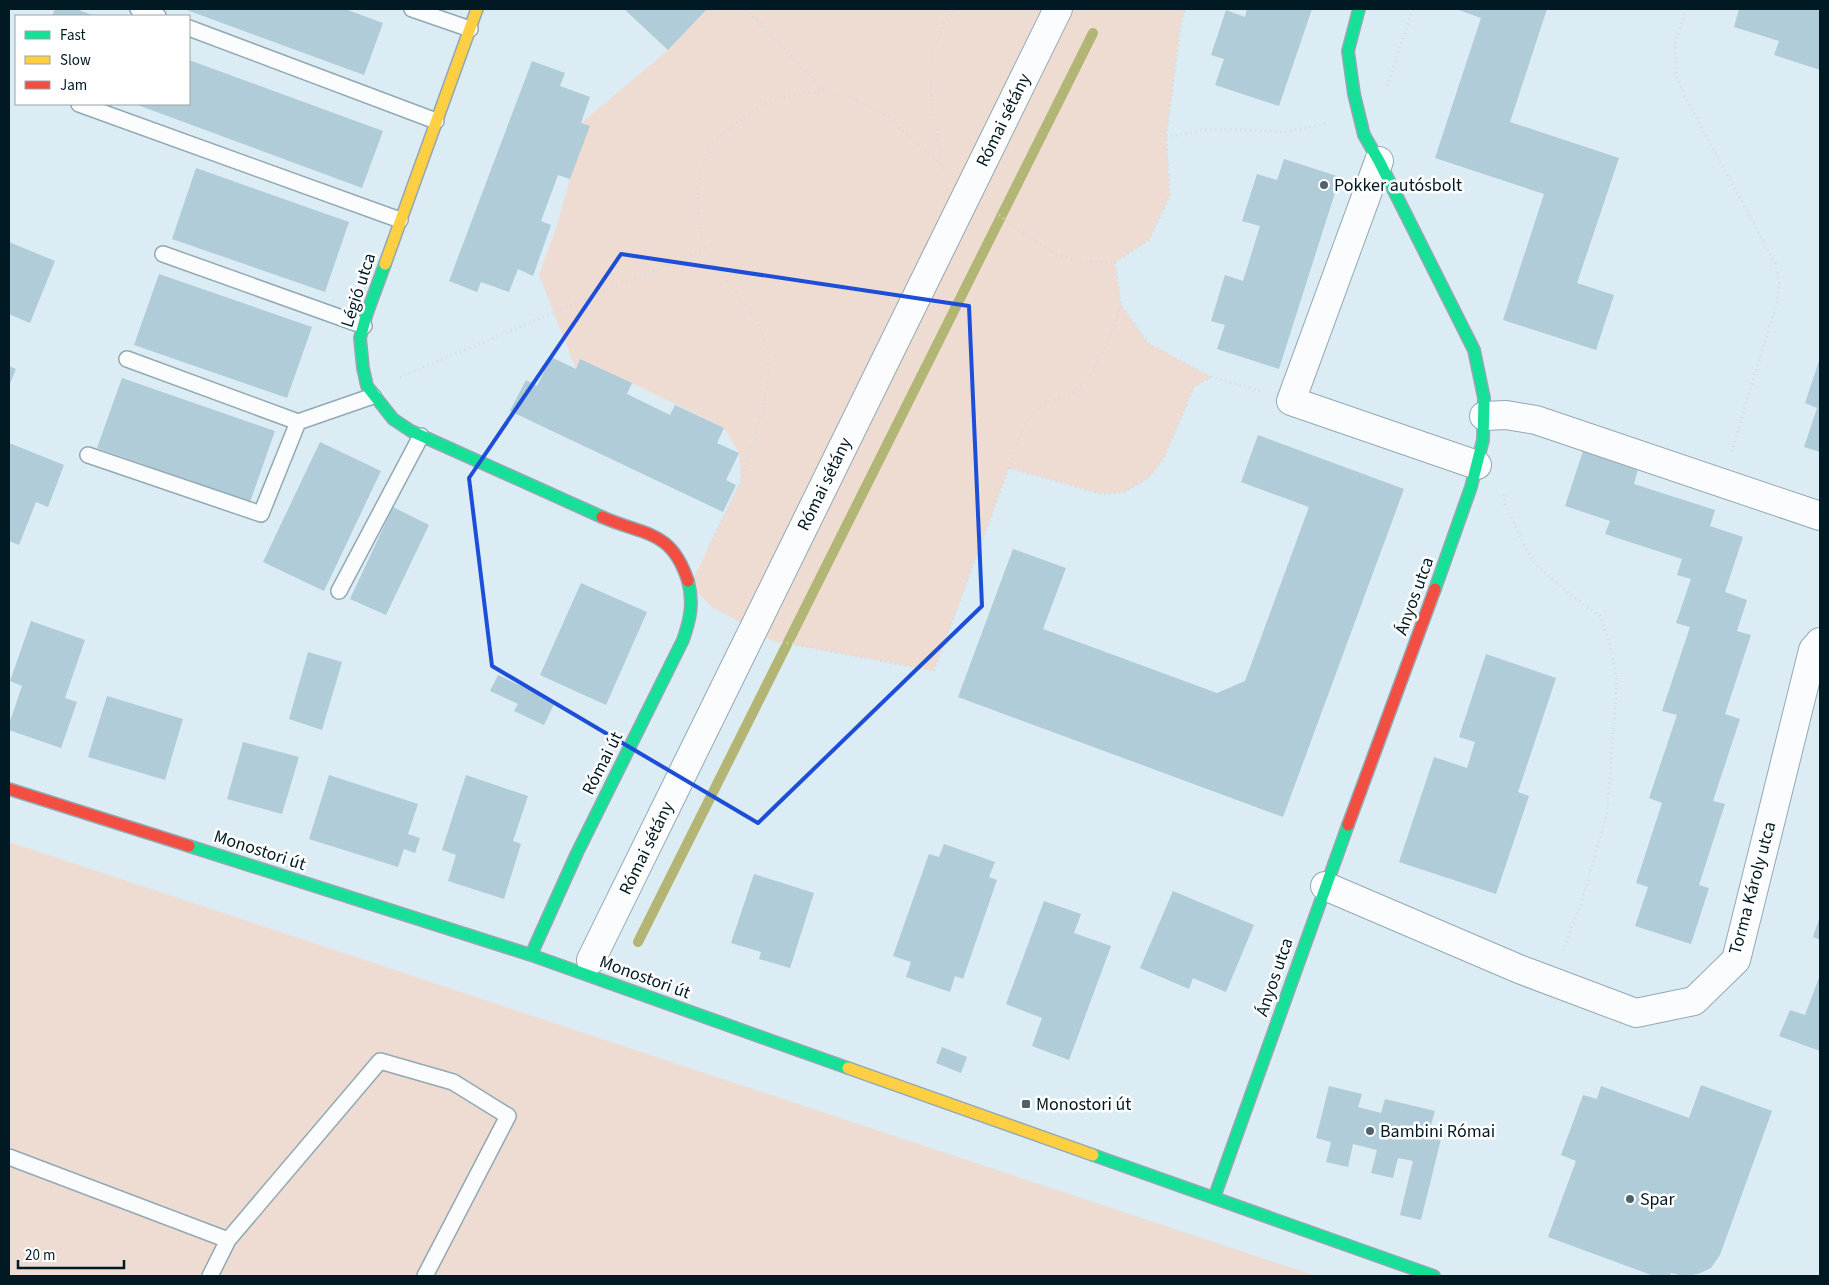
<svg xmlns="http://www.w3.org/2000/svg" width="1829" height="1285" font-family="'Source Sans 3',sans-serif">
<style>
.green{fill:#eedcd3}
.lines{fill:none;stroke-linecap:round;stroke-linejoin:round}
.stream{stroke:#b2b573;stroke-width:10}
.building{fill:#afccd8}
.lane-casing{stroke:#92a9b3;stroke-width:18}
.street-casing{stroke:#92a9b3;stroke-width:30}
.fast-casing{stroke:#92a9b3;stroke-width:14}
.slow-casing{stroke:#92a9b3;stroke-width:14}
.jam-casing{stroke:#92a9b3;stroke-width:14}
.path{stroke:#d5dadd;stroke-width:3;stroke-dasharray:1 4;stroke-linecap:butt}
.lane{stroke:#fafcfd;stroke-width:15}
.street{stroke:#fafcfd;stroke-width:28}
.fast{stroke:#16e098;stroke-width:11}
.slow{stroke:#ffcf43;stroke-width:11}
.jam{stroke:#f24e42;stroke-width:11}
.marked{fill:none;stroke:#1d4ed8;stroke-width:4;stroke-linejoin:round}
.poi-dot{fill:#4e636c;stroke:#fff;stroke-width:2}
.labels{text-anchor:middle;stroke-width:5;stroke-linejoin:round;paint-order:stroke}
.street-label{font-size:18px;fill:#011923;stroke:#fff}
.poi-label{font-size:18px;fill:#011923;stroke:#fff;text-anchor:start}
</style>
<rect width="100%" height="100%" fill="#dcecf4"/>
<path class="green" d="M 707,9 L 1185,9 L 1181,24 L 1166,137 L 1170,196 L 1149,240 L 1115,262 L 1121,305 L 1148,343 L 1211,377 L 1194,387 L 1163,460 L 1148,478 L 1125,492 L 1101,494 L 1009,468 L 934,671 L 773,641 L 712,607 L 690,585 L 741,481 L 739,453 L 724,428 L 632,383 L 576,369 L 539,275 L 557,225 L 570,179 L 581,123 L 668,50 Z
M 9,842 L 1316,1276 L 9,1276 Z"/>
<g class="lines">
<path class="stream" d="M 638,942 L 1093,33"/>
</g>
<path class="building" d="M 55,9 L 76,9 L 95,16 L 52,16 Z
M 184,9 L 345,9 L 383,23 L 364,75 Z
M 624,9 L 707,9 L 668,50 Z
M 1247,9 L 1312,9 L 1279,106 L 1215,85 L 1224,59 L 1211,55 L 1226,10 L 1245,17 Z
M 1456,9 L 1547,9 L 1510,122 L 1619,158 L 1577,283 L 1614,295 L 1596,350 L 1503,320 L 1544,194 L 1435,158 L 1481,18 Z
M 1739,9 L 1815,9 L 1820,11 L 1820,70 L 1774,55 L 1779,41 L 1734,27 Z
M 189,60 L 383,131 L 362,188 L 135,104 L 189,104 Z
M 532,61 L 565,73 L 560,86 L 590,97 L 581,123 L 590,126 L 570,179 L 558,175 L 541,221 L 551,225 L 533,276 L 518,269 L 509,292 L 481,282 L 477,292 L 449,281 Z
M 99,104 L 113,104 L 111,108 Z
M 1284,159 L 1340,177 L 1279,369 L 1217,349 L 1225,325 L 1211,321 L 1225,275 L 1243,281 L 1260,226 L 1242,221 L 1257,174 L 1277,180 Z
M 196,168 L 349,222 L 325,292 L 172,239 Z
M 9,242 L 55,261 L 30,323 L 9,314 Z
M 159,274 L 312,327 L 287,398 L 134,345 Z
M 551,357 L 576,369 L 580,359 L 632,383 L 627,394 L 670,415 L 675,405 L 724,428 L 717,443 L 739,453 L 726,480 L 736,485 L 723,512 L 510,411 L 526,380 L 537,386 Z
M 1820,358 L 1820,452 L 1804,447 L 1817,408 L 1805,403 Z
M 9,366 L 16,369 L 9,386 Z
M 122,378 L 275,431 L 250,502 L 97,448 Z
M 1258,435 L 1404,489 L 1283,817 L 958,697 L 1013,549 L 1066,568 L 1043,629 L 1217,693 L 1245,681 L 1309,507 L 1241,482 Z
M 320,442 L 381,471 L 324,591 L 263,562 Z
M 9,443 L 64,465 L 48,507 L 36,502 L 19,545 L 9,541 Z
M 1583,451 L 1638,469 L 1634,484 L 1715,510 L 1710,526 L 1743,537 L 1725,592 L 1747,600 L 1737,631 L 1751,635 L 1725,714 L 1740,719 L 1713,801 L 1725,804 L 1699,885 L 1709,888 L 1691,944 L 1635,926 L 1648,887 L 1636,883 L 1662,803 L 1649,798 L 1677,715 L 1662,711 L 1690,627 L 1676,623 L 1691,579 L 1677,575 L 1682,559 L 1605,534 L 1610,521 L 1565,506 Z
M 393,507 L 429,525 L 386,615 L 350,599 Z
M 581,583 L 647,612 L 606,705 L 540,675 Z
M 31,621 L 85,640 L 65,698 L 77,702 L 61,748 L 9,730 L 9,724 L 22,686 L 10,681 Z
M 308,652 L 342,662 L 322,730 L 289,719 Z
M 1486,654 L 1556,678 L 1518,792 L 1529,796 L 1496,894 L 1399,862 L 1434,757 L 1467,768 L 1475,742 L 1459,737 Z
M 498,675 L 555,702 L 544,725 L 514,711 L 518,704 L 490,691 Z
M 107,696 L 183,719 L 165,780 L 88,757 Z
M 243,742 L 299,757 L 282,814 L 227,799 Z
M 329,775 L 418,804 L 408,834 L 420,838 L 415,853 L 404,849 L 398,867 L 309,839 Z
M 466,775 L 528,796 L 513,841 L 521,844 L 504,899 L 448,881 L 456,855 L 442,850 Z
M 944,844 L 995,862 L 989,877 L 997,880 L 963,979 L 955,976 L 950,992 L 906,977 L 911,962 L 893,956 L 929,854 L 939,857 Z
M 754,874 L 814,893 L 790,968 L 759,959 L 761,952 L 731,943 Z
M 1173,891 L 1254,925 L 1226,992 L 1193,978 L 1189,989 L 1140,968 Z
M 1044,901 L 1081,914 L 1074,933 L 1111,946 L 1069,1060 L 1032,1046 L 1042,1018 L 1006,1004 Z
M 1820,916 L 1820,940 L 1813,937 Z
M 1820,975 L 1820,1051 L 1779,1036 L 1790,1010 L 1805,1015 Z
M 942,1047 L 967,1057 L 961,1073 L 936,1063 Z
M 1701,1085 L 1772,1111 L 1720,1255 L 1711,1268 L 1698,1274 L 1684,1276 L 1671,1273 L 1670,1276 L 1654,1276 L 1548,1237 L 1576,1161 L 1561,1155 L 1583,1095 L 1597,1099 L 1601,1086 L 1689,1118 Z
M 1329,1086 L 1362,1094 L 1358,1107 L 1381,1113 L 1385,1099 L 1435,1111 L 1430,1128 L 1443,1131 L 1421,1220 L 1400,1215 L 1413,1161 L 1398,1158 L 1393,1178 L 1371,1173 L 1377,1150 L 1353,1144 L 1348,1167 L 1326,1162 L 1331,1142 L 1316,1138 Z"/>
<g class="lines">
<g class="lane-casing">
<path id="lane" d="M 138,9 L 158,16
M 412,9 L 470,29
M 189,28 L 436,121
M 79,104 L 400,220
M 163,254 L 364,326
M 127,359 L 298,422 L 373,396
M 88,455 L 261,514 L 298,422
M 339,591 L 421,436
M 9,1157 L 228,1240 L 210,1276
M 228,1240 L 380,1061 L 453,1082 L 508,1116 L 425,1276"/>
</g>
<g class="street-casing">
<path id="street" d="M 1379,161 L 1291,401 L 1477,465
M 1484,416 L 1506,415 L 1536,420 L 1820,516
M 1325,886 L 1519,969 L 1636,1013 L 1694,1001 L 1736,960 L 1813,650 L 1820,642
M 591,960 L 1058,9"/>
</g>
<g class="fast-casing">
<path id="fast" d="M 1359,9 L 1348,51 L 1354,94 L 1364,135 L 1379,161 L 1474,350 L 1484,398 L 1483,440 L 1471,487 L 1435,589
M 385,264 L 367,313 L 360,338 L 363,368 L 367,386 L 393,419 L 411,431 L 602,517
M 189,846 L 531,955 L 848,1068
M 531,955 L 577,853 L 683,640 C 690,620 694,603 688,581
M 1093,1155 L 1434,1276
M 1214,1198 L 1348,825"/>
</g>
<g class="slow-casing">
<path id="slow" d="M 385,264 L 477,9
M 848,1068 L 1093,1155"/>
</g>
<g class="jam-casing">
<path id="jam" d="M 602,517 C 645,536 671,529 688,581
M 9,789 L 189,846
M 1348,825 L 1435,589"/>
</g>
<path class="path" d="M 746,9 L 825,92
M 1686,9 L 1675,44 L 1676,74 L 1684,95 L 1775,263 L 1779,283 L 1777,302 L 1731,453
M 1387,86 L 1413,9
M 1166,137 L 1203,130 L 1227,129 L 1286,132 L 1328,123
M 941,165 L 932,100 L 930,63 L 944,22 L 956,9
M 995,212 L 1016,228 L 1057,255 L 1088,262 L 1115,262 L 1121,305 L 1148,343 L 1211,377
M 1115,262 L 1149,240 L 1170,196 L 1166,137 L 1181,24 L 1185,9
M 400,377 L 705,249
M 1009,468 C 1017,446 1023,419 1043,405 C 1053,398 1069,398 1078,389 C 1098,371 1112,331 1121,305
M 1504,494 L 1505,505 L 1533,562 L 1568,593 L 1600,616 L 1611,648 L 1617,680 L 1607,814 L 1582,900 L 1563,951
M 708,548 L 741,481 L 764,405 L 769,372 L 767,348 L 758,323 L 705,249 L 698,219 L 698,188 L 703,164 L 712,142 L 736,123 L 768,102 L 797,93 L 826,92 L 853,99 L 883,113 L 945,169
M 782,642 L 934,671 L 1009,468 L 1101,494 L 1125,492 L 1148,478 L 1163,460 L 1194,387 L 1211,377 L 1260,391"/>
<use href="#lane" class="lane"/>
<use href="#street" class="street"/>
<use href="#fast" class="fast"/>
<use href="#slow" class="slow"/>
<use href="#jam" class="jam"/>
</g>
<path class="marked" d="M 621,254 L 969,306 L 982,606 L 758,823 L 492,666 L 469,478 Z"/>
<g class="poi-dot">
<circle cx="1324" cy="185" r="5"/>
<rect x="1021" y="1099" width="10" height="10" rx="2.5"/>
<circle cx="1370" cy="1131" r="5"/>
<circle cx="1630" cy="1199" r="5"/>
</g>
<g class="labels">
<g class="street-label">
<text transform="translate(1003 120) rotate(-64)" y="6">Római sétány</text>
<text transform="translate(358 290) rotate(-72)" y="6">Légió utca</text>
<text transform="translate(824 484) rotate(-64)" y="6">Római sétány</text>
<text transform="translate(1414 596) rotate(-70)" y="6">Ányos utca</text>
<text transform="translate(602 763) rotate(-63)" y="6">Római út</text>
<text transform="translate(646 848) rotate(-64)" y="6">Római sétány</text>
<text transform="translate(260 850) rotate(18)" y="6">Monostori út</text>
<text transform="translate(1752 888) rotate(-75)" y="6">Torma Károly utca</text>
<text transform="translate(645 977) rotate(20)" y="6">Monostori út</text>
<text transform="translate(1274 977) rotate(-71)" y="6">Ányos utca</text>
</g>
<g class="poi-label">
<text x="1334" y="191">Pokker autósbolt</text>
<text x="1036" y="1110">Monostori út</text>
<text x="1380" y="1137">Bambini Római</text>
<text x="1640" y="1205">Spar</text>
</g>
</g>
<rect width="1829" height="1285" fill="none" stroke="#011923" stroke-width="20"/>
<rect x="15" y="15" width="175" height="90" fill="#ffffff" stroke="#99a3a7"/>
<rect x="25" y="31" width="25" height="8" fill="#16e098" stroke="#99a3a7"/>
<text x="60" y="40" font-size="15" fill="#011923">Fast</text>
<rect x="25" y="56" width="25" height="8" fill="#ffcf43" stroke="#99a3a7"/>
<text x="60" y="65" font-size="15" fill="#011923">Slow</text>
<rect x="25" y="81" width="25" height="8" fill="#f24e42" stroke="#99a3a7"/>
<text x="60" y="90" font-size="15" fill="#011923">Jam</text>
<path d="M18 1260v8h106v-8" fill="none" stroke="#011923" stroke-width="2.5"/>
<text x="25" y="1260" font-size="15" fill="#011923" stroke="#ffffff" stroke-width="4" paint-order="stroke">20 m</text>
</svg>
